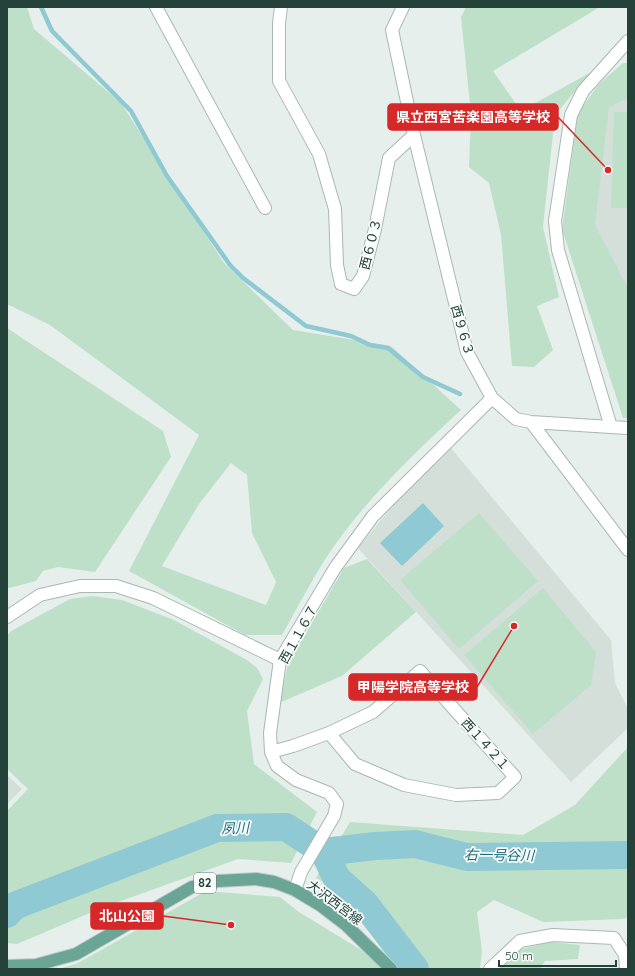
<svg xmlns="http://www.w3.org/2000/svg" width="635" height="976" font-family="Quicksand,'Noto Sans JP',sans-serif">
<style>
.built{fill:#d4dfda}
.green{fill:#bfe0c8;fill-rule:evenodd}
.water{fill:#8ec9d4}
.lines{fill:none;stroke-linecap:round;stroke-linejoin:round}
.stream{stroke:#8ec9d4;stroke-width:4.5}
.river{stroke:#8ec9d4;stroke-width:28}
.minor-casing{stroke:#a8b8b2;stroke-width:14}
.major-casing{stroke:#c2cac8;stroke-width:14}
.minor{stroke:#fff;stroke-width:12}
.major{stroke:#6aa596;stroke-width:12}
.labels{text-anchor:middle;stroke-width:3.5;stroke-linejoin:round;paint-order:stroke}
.shield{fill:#f7fbf9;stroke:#637a73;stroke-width:1}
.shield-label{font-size:12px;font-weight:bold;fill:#24423a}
.street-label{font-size:13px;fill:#24423a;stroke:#f7fbf9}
.water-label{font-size:14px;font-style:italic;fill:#1c6f80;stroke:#f7fbf9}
.leader{fill:none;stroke:#d62828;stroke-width:1.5}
.callout-dot{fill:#d62828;stroke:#f7fbf9;stroke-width:1.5}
.callout{fill:#d62828;stroke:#d62828;stroke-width:1.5}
.callout-label{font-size:14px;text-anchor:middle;font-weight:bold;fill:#fff}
</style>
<rect width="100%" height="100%" fill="#e6efeb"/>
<path class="built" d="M 628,93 L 628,299 L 585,225 L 590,116 Z
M 451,448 L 611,640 L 615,683 L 628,709 L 628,728 L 571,782 L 358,548 L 394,504 Z
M 7,775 L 22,789 L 7,804 Z"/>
<path class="green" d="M 7,7 L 27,7 L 34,29 L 121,103 L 224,263 L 293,330 L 391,346 L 461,410 C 422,446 382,484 349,526 C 322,559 303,598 282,635 L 245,635 L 129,571 L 199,435 L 50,325 L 7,304 ZM 231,463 L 247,475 L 252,533 L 276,582 L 266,605 L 162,566 L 199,504 Z
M 466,7 L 600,7 L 493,71 L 521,111 L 591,72 L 555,115 L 543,227 L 559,297 L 537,306 L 553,350 L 534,367 L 512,366 L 501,235 L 489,183 L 469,167 L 471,114 L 461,17 Z
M 623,63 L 628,63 L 628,98 L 609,107 L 595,225 L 628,288 L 628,418 L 623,418 L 562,229 L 578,113 L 599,84 Z
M 614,112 L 628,112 L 628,208 L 611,208 Z
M 7,328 L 163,431 L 171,457 L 95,572 L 58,567 L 43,571 L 36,581 L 9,588 L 7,587 Z
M 479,513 L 538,581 L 459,649 L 400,580 Z
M 367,559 L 416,612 L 342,676 L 279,703 L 288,664 L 344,568 Z
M 543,588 L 596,652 L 591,685 L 533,734 L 464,655 Z
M 92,596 L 122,600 L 174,620 L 247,660 L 257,668 L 263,679 L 247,711 L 254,764 L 317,812 L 291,863 L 238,859 L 104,907 L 17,944 L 7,943 L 7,811 L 28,789 L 7,769 L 7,636 L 11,631 L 70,599 Z
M 628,747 L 628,917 L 623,919 L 543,922 L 494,900 L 477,912 L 482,951 L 480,969 L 410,969 L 352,899 L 316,878 L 350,822 L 523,835 L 575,805 Z
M 206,891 L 280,897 L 299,912 L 376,959 L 383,969 L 59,969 L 78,963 Z
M 551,942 L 580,945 L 578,959 L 545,961 L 540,969 L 500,969 L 517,950 Z"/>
<path class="water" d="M 423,503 L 444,526 L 402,566 L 380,543 Z"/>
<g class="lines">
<path class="stream" d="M 41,7 L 52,31 L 131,111 L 167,176 L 230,265 L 243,278 L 306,326 L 351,336 L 370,345 L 388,348 L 423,377 L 460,394"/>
<path class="river" d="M 324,852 L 375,846 L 415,844 L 467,857 L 628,855
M 7,914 L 14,906 L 217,828 L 286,827 L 324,852 L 337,879 L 365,904 L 415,969"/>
<g class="minor-casing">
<path id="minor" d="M 156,7 L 265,208
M 281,7 L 279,23 L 279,81 L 319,154 L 335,209 L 337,265 L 341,284 L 354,289 L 363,276 L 375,229 L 389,158 L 414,135
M 403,7 L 392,30 L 414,135 L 467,352 L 492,398 L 516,419 L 531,422 L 611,427
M 628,41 L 583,91 L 571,115 L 555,221 L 558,250 L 611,427 L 628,428
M 531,422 L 628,550
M 7,617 L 40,595 L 80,586 L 116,586 L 153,598 L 280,660
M 271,752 L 293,746 L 329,733 L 355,764 L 404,785 L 456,795 L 498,793 L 515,777 L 420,671 L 373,712 L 329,733
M 295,890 L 301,872 L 334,816 L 337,804 L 329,793 L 296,780 L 277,766 L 271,752 L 270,733 L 280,660 L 335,568 L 373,516 L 492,398
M 490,969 L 520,941 L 553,935 L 614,938 L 625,955 L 626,969"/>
</g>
<g class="major-casing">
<path id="major" d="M 7,966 L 36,965 L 76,954 L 192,887 L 218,881 L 256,879 L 274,882 L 295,890 L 320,905 L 346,925 L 391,969"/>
</g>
<use href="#minor" class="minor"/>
<use href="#major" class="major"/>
</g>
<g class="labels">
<rect class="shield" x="194" y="873" width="22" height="20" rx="3"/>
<g class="shield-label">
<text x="205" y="887">82</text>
</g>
<g class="street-label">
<text transform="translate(370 244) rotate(-76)" y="5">西６０３</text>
<text transform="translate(463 330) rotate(74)" y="5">西９６３</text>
<text transform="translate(298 634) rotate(-61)" y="5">西１１６７</text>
<text transform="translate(486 744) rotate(48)" y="5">西１４２１</text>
<text transform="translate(335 902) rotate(37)" y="5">大沢西宮線</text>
</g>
<g class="water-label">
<text transform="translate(235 828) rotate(-2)" y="5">夙川</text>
<text transform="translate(499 855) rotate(1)" y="5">右一号谷川</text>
</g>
</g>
<path class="leader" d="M608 170L558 117M514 626L477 687M231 925L163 916"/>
<g class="callout-dot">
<circle cx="608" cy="170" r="4"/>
<circle cx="514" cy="626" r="4"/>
<circle cx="231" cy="925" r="4"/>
</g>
<g class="callout">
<rect x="388" y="104" width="170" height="26" rx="4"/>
<rect x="349" y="674" width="128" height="26" rx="4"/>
<rect x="91" y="903" width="72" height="26" rx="4"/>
</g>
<g class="callout-label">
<text x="473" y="122">県立西宮苦楽園高等学校</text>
<text x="413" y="692">甲陽学院高等学校</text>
<text x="127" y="921">北山公園</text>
</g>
<rect width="635" height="976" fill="none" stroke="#24423a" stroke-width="16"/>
<path d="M499 960v6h117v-6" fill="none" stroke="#24423a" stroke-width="2"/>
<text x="505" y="960" font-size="12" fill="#24423a" stroke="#f7fbf9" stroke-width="3" paint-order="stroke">50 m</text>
</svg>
